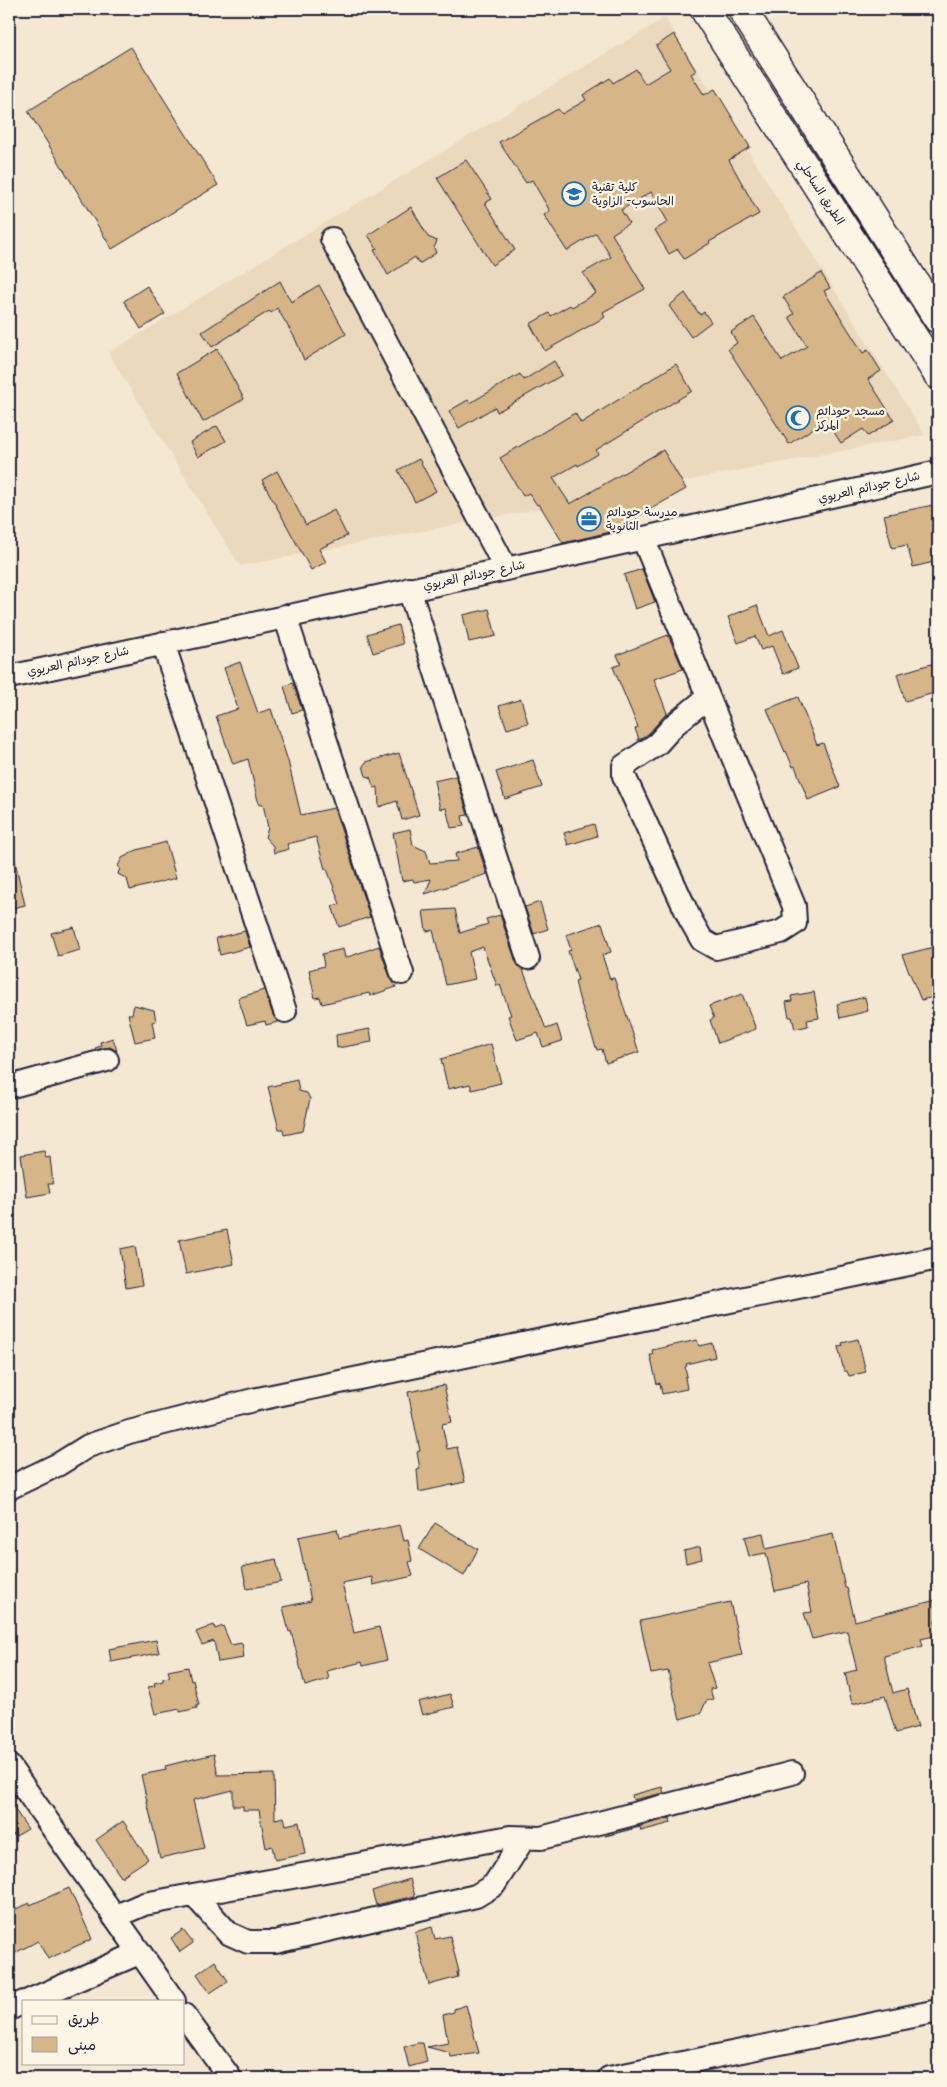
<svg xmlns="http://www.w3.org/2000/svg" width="947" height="2087" font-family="Mali,'Playpen Sans Arabic',sans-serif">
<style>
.built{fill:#ebd9bd}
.building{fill:#d6b689;stroke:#22223b}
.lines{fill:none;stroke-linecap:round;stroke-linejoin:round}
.minor-casing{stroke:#22223b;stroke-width:26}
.highway-casing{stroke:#22223b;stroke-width:31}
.minor{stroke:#fcf5e5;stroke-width:22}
.highway{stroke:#fcf5e5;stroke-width:28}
.labels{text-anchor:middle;stroke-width:5;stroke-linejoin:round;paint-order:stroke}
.poi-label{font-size:12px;fill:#22223b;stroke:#fcf5e5;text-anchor:start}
.street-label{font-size:12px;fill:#22223b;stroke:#fcf5e5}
</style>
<rect width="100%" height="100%" fill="#f4e8d3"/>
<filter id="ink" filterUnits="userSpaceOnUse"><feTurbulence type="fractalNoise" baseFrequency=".02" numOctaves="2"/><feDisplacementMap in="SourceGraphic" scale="10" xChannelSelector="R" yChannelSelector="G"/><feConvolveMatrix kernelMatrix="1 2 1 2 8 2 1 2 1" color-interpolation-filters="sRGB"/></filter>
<g filter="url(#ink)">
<path class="built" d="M 665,18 L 925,435 L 240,566 L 108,353 Z"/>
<path class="building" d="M 674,34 L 696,71 L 691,74 L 704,95 L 715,89 L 750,147 L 729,160 L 759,214 L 709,242 L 710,243 L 684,259 L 678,249 L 669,254 L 655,230 L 668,222 L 651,192 L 621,210 L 629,223 L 612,234 L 645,289 L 603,312 L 605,317 L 545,351 L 530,324 L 549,313 L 551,316 L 570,305 L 572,307 L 596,293 L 583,273 L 611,257 L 596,233 L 567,251 L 544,215 L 550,211 L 532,180 L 526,183 L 499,142 L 558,109 L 562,114 L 586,100 L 583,95 L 610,78 L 613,83 L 636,69 L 645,84 L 670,69 L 656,46 Z
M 131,47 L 218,185 L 112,249 L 28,111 Z
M 466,160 L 492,199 L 485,203 L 515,250 L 492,265 L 437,178 Z
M 411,207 L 428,237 L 437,241 L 434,248 L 436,253 L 419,264 L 415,257 L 388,275 L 374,250 L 377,249 L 368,235 Z
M 821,273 L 830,288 L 824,291 L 863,353 L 868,350 L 881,371 L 868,379 L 894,420 L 868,436 L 863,429 L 841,443 L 826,420 L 789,444 L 728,349 L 737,343 L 731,332 L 754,317 L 782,361 L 807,346 L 789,317 L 794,314 L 783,297 Z
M 280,281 L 291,302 L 319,285 L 346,334 L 304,360 L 295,338 L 277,308 L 271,313 L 269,311 L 212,347 L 202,332 Z
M 147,286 L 165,314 L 141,329 L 124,301 Z
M 685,293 L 700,315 L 704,312 L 711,322 L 691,337 L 669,306 Z
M 217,349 L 244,399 L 203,422 L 177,373 Z
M 554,361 L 562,375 L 497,412 L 495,407 L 459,428 L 449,411 L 468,400 L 470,403 L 520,374 L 524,380 Z
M 676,364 L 692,391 L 596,450 L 598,454 L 578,466 L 577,464 L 553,478 L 570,504 L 663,450 L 686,489 L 610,532 L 563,543 L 539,504 L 537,505 L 529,493 L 523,496 L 500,458 L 575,413 L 581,423 Z
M 217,426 L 226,441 L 198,457 L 190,442 Z
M 419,459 L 436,491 L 415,502 L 398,470 Z
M 277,471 L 306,525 L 334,510 L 347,536 L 319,549 L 326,562 L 311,570 L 262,480 Z
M 938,504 L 938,561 L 913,567 L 907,545 L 892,548 L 884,515 Z
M 642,569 L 655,602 L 635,609 L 624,575 Z
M 757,605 L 769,636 L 783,630 L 798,668 L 783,674 L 772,646 L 761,650 L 755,636 L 738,643 L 728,617 Z
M 489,609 L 496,636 L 469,642 L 463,615 Z
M 398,625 L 403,644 L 373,653 L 367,634 Z
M 668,635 L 683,669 L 654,679 L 667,713 L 648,734 L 638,741 L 637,739 L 639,739 L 635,729 L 638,727 L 613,667 L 621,664 L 617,655 Z
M 240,662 L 258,713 L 271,709 L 288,761 L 301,815 L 334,808 L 370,917 L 339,927 L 332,906 L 340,904 L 327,869 L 325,869 L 316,837 L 287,844 L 289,849 L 274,853 L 273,846 L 265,837 L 268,828 L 263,804 L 259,805 L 248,759 L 233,764 L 216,716 L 238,709 L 224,668 Z
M 938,662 L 938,692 L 905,701 L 897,674 Z
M 293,683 L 302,710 L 292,713 L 284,686 Z
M 798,697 L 817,745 L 823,743 L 840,787 L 808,800 L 795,766 L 793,767 L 786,751 L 785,752 L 767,709 Z
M 521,699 L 528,723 L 507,729 L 499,706 Z
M 399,753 L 419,815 L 402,820 L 397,801 L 379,807 L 378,787 L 374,788 L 370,777 L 366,776 L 363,766 L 366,762 Z
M 533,760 L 542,787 L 505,799 L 496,772 Z
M 456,776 L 468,815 L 462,816 L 464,826 L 451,828 L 446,808 L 440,809 L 434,781 Z
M 594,824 L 597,836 L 568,845 L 564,833 Z
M 410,829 L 413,845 L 426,851 L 430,863 L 457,861 L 455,854 L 478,847 L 487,874 L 425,894 L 431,879 L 414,882 L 413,879 L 402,881 L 393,833 Z
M 166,842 L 176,878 L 130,890 L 127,879 L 118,874 L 120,868 L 118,866 L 122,858 L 137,850 Z
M 9,857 L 14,857 L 25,905 L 9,909 Z
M 540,902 L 548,929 L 534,934 L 525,907 Z
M 455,909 L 460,933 L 488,924 L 486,919 L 500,915 L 516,962 L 523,970 L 546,1029 L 557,1025 L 562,1041 L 543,1047 L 538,1033 L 517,1040 L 508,1016 L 511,1015 L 500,985 L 497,986 L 483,947 L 469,952 L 475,979 L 446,985 L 433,930 L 426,931 L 423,911 Z
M 602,923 L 611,952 L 602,955 L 610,979 L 614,978 L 639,1052 L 606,1063 L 602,1049 L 597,1050 L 579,998 L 575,981 L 578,980 L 568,951 L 571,950 L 566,935 Z
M 74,927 L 80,950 L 58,956 L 51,933 Z
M 245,931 L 250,947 L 220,955 L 216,938 Z
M 379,946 L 390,977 L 396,987 L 370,996 L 369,993 L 322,1004 L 320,997 L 315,998 L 309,970 L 324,966 L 322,954 L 343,949 L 345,958 Z
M 938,946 L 938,996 L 921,1000 L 902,955 Z
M 264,990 L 273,1015 L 278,1022 L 266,1025 L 265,1021 L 247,1025 L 238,998 Z
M 814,992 L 819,1018 L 807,1020 L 808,1026 L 795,1029 L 792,1017 L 789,1017 L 786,1002 L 792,1001 L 791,996 Z
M 742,994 L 756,1029 L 718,1043 L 710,1020 L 714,1018 L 709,1006 Z
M 865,997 L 868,1011 L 840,1018 L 837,1004 Z
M 134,1005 L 154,1010 L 156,1021 L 152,1022 L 155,1038 L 135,1042 L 128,1014 L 132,1014 Z
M 370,1029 L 372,1042 L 337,1048 L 336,1035 Z
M 113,1038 L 117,1051 L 110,1047 L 96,1050 L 95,1048 L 101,1046 L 100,1042 Z
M 491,1044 L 501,1083 L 472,1090 L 470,1084 L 448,1089 L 441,1059 Z
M 297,1080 L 299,1091 L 307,1093 L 310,1099 L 303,1131 L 284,1135 L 283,1129 L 279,1129 L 268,1087 Z
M 44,1151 L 46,1158 L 50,1157 L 53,1184 L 48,1184 L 50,1193 L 27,1197 L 21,1155 Z
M 227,1230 L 234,1264 L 186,1274 L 179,1240 Z
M 135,1246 L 142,1285 L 126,1288 L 120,1249 Z
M 858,1339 L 866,1372 L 849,1376 L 847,1371 L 844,1371 L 838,1347 L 843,1346 L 842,1343 Z
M 697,1340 L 699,1346 L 712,1343 L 715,1357 L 686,1364 L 687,1366 L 685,1367 L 687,1376 L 685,1377 L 687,1389 L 662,1394 L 660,1383 L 657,1384 L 650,1355 L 653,1355 L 652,1350 Z
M 444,1385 L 452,1422 L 442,1424 L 447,1449 L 457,1447 L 465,1482 L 419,1492 L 417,1470 L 420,1469 L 417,1452 L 420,1451 L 408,1392 Z
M 435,1523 L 478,1549 L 464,1576 L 419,1549 Z
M 400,1525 L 404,1541 L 408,1540 L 412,1561 L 409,1562 L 413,1576 L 373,1585 L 372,1577 L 342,1583 L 354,1633 L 379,1627 L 387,1660 L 363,1666 L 362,1662 L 327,1671 L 329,1679 L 305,1686 L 291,1631 L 289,1632 L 283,1607 L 311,1601 L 298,1537 L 337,1529 L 339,1538 Z
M 763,1533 L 766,1549 L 833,1534 L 845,1588 L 847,1588 L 855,1621 L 936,1600 L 938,1621 L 935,1621 L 938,1635 L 921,1639 L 923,1646 L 884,1656 L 893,1693 L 907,1689 L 918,1727 L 896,1733 L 885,1696 L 852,1704 L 845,1673 L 857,1670 L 847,1631 L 812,1639 L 804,1613 L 812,1612 L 806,1584 L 775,1591 L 766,1553 L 749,1556 L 744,1537 Z
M 700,1547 L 702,1559 L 686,1563 L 684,1551 Z
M 276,1559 L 281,1582 L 247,1589 L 242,1567 Z
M 730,1602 L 742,1655 L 707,1663 L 715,1688 L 710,1689 L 713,1699 L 706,1701 L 701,1713 L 680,1719 L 668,1671 L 651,1674 L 640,1621 Z
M 214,1625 L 215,1629 L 223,1626 L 231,1645 L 242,1643 L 244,1658 L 218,1662 L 214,1641 L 202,1645 L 196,1632 Z
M 156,1640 L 159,1653 L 111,1662 L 109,1649 Z
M 188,1667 L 191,1681 L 193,1680 L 199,1705 L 197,1705 L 197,1708 L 180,1712 L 180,1709 L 155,1714 L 148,1687 L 155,1686 L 154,1683 L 163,1681 L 163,1678 L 170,1677 L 168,1671 Z
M 450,1694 L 454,1707 L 422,1715 L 418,1702 Z
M 214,1754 L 218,1775 L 274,1774 L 275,1819 L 284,1817 L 286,1825 L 299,1822 L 305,1854 L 275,1860 L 272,1846 L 266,1848 L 259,1810 L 243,1810 L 243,1806 L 233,1806 L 233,1790 L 193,1800 L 204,1848 L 160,1858 L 141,1775 L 166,1770 L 165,1766 Z
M 662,1787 L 664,1793 L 633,1800 L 632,1795 Z
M 9,1801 L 28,1829 L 16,1836 L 15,1834 L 9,1837 Z
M 670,1818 L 671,1823 L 641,1831 L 640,1827 L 605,1836 Z
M 123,1821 L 148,1859 L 121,1877 L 96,1840 Z
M 410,1879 L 415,1896 L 376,1905 L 372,1891 Z
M 69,1888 L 92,1939 L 48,1959 L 38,1941 L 9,1956 L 9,1912 L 30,1903 L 30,1905 Z
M 432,1927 L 435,1939 L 450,1936 L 459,1972 L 457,1972 L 458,1977 L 429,1985 L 415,1932 Z
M 183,1930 L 193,1943 L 180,1952 L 171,1938 Z
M 215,1961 L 228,1981 L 210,1993 L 197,1974 Z
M 466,2005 L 479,2053 L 451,2057 L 450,2053 L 427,2047 L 448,2043 L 443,2015 L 454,2012 L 454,2009 Z
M 417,2043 L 423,2043 L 427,2062 L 409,2067 L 404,2047 Z"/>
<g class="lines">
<g class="minor-casing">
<path id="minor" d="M 332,239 L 506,569
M 643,538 L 794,906 L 795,923 L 781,932 L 716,948 L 702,940 L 690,919 L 624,776 L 624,766 L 657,744 L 674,725 L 708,697
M 409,589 L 528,958
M 285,616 L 402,973
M 163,643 L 285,1011
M 9,677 L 506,569 L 938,472
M 9,1087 L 107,1060
M 9,1488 L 59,1464 L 88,1446 L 129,1432 L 253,1400 L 938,1258
M 9,1766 L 174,2001
M 194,1895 L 228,1933 L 248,1942 L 275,1942 L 476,1896 L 494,1885 L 524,1838
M 114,1917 L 144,1904 L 510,1837 L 541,1838 L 792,1773
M 28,2001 L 139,1953
M 9,2009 L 24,2002
M 184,2015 L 230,2078
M 609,2078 L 938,2011"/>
</g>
<g class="highway-casing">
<path id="highway" d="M 704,9 L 938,375
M 742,9 L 938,319"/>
</g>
<use href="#minor" class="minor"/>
<use href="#highway" class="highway"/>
</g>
</g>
<defs>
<g id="university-ring" transform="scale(1.25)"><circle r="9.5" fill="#fcf5e5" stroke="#1f6fb2" stroke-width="1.5"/><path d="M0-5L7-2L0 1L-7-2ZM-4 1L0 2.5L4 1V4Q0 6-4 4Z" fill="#1f6fb2"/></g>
<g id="mosque-ring" transform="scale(1.25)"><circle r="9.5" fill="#fcf5e5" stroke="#1f6fb2" stroke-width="1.5"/><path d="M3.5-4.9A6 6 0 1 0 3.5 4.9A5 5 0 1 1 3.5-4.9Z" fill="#1f6fb2"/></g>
<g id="office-ring" transform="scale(1.25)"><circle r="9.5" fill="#fcf5e5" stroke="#1f6fb2" stroke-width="1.5"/><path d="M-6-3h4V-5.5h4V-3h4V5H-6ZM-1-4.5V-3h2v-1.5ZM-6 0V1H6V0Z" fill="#1f6fb2"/></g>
</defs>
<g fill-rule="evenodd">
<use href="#university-ring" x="574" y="194"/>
<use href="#mosque-ring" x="798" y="418"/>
<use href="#office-ring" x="589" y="519"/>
</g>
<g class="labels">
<g class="poi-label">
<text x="592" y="191">كلية تقنية<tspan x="592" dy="14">الحاسوب- الزاوية</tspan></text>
<text x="816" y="415">مسجد جودائم<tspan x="816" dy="14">المركز</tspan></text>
<text x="606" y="516">مدرسة جودائم<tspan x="606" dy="14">الثانوية</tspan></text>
</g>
<g class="street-label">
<text transform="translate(821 192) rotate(57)" y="4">الطريق الساحلي</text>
<text transform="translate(869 487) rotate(-13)" y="4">شارع جودائم العريوي</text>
<text transform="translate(474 575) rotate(-12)" y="4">شارع جودائم العريوي</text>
<text transform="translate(78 661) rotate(-12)" y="4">شارع جودائم العريوي</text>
</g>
</g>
<rect width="947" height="2087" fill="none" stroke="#fcf5e5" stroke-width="30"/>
<rect x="15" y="15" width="917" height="2057" fill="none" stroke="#22223b" stroke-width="2" filter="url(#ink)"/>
<rect x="22" y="2000" width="162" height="65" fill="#fcf5e5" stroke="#a5a1a1"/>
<rect x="32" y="2016" width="25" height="8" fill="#fcf5e5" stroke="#a5a1a1"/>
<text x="68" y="2024" font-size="15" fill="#22223b">طريق</text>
<rect x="32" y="2037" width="25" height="15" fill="#d6b689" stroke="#a5a1a1"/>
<text x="68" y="2050" font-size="15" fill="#22223b">مبنى</text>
</svg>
